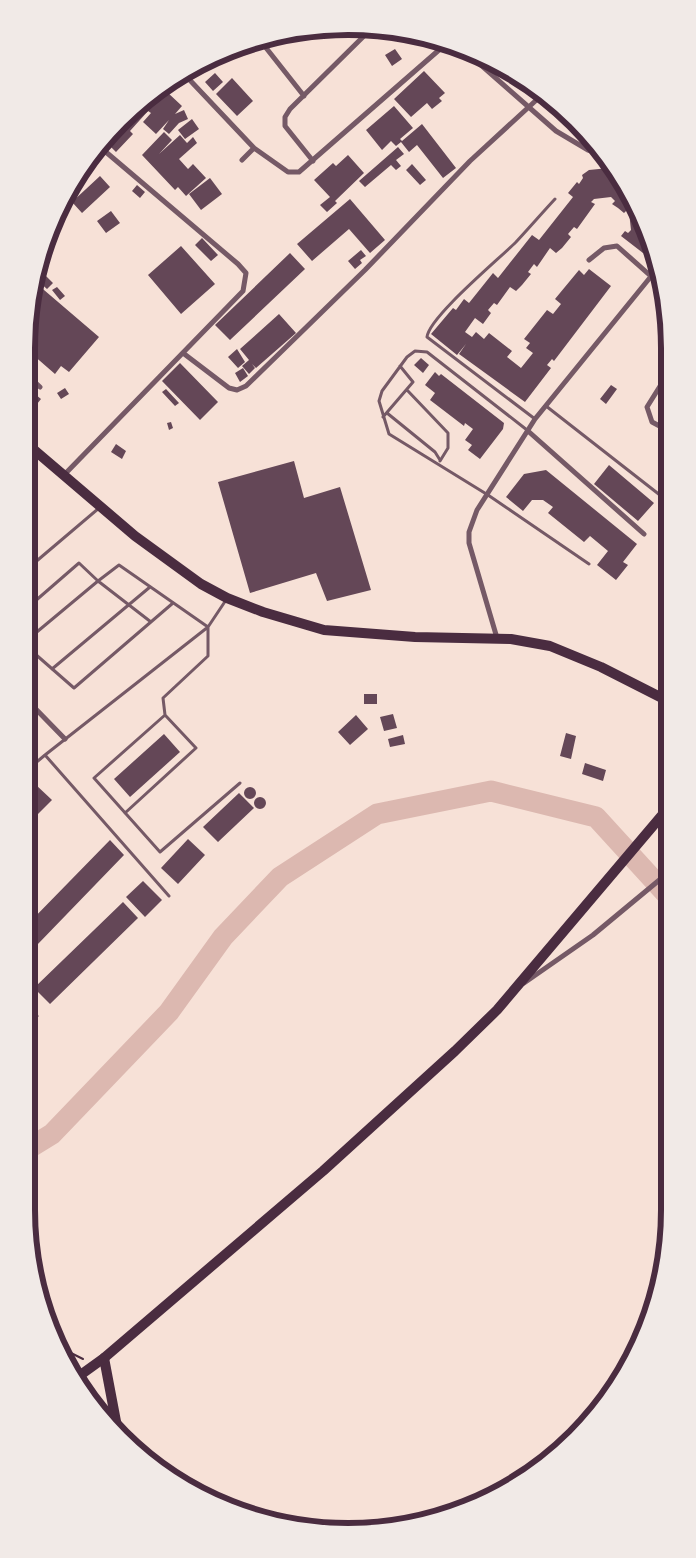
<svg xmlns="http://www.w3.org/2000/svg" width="696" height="1558" font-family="Commissioner,sans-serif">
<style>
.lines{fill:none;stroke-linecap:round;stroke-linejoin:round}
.river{stroke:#dcb8b0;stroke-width:21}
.building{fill:#644757}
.path{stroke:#4a2c40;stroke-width:2}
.service{stroke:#755966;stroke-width:3}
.minor{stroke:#755966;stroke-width:5}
.secondary{stroke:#4a2c40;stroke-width:10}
.primary{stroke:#4a2c40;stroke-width:10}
.rim{fill:none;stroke:#4a2c40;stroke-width:6}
</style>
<rect width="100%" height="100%" fill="#f7e1d7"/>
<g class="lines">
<path class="river" d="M 26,1150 L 52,1134 L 169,1012 L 223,937 L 280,877 L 377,814 L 491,791 L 596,817 L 669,897"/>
</g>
<path class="building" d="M 395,49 L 402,59 L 392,66 L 385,55 Z
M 424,71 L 445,93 L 439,98 L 442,101 L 432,109 L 427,103 L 411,117 L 394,99 Z
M 215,73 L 223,82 L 213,91 L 205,82 Z
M 232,78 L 253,101 L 237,116 L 216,94 Z
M 167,92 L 182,106 L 175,114 L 184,110 L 188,119 L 179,123 L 169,134 L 163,129 L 169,120 L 156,134 L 143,122 L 151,113 L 148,111 L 130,131 L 133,134 L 116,152 L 104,140 L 154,99 L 158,102 Z
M 394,106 L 413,128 L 400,139 L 402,141 L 422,124 L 456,168 L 443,178 L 417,145 L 409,152 L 401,142 L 396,146 L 391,141 L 382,150 L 366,130 Z
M 192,119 L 199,129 L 185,139 L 178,130 Z
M 164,132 L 172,140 L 159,154 L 180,135 L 187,143 L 193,137 L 197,143 L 179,159 L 188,169 L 193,164 L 206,178 L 186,196 L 178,187 L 175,190 L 142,155 Z
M 398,147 L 404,154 L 396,160 L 401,166 L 396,170 L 391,165 L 365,187 L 359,181 Z
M 348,155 L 364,173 L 335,201 L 337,203 L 327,212 L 320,205 L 330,197 L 314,180 L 333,163 L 336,166 Z
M 412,164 L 426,180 L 420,185 L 406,170 Z
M 609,168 L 615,172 L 645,225 L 650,243 L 643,253 L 621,236 L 625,231 L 628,233 L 631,230 L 629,212 L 627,210 L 624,213 L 618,208 L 612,204 L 615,201 L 611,197 L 594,199 L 591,202 L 595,204 L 577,229 L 574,227 L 568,234 L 571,237 L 562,248 L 556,253 L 550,248 L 537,267 L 534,264 L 528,272 L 531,274 L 522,285 L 516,291 L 510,287 L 497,305 L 494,303 L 488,310 L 491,313 L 483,324 L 475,318 L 465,332 L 472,337 L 476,332 L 484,339 L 489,333 L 512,351 L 507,357 L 521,368 L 533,353 L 526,348 L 530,343 L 524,339 L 547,310 L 553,314 L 561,304 L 555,299 L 579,270 L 584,275 L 589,269 L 611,286 L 554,361 L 552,359 L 547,365 L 551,368 L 525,402 L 459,354 L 466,344 L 457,355 L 431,334 L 453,308 L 456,310 L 464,299 L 469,303 L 493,273 L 498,278 L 532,235 L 539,240 L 573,197 L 568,193 L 577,182 L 579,184 L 583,178 L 582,175 L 589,170 Z
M 100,176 L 110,187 L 82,213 L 72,202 Z
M 210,178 L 222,194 L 201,210 L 189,194 Z
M 137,185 L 145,192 L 140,198 L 132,191 Z
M 350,199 L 385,240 L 370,253 L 349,229 L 312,261 L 297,244 Z
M 111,211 L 120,223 L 106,233 L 97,221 Z
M 202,238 L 218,255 L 211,261 L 195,245 Z
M 181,246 L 215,284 L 181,314 L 148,275 Z
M 361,250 L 366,256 L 360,260 L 362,263 L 355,269 L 348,261 Z
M 290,253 L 305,269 L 230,340 L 215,325 Z
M 39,269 L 53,283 L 47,289 L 37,280 Z
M 37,284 L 99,337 L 69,372 L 61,366 L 55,374 L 32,354 L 26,361 L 26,348 Z
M 57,287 L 65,296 L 60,300 L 52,290 Z
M 279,314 L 296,333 L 256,368 L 252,364 L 255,368 L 249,374 L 242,366 L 249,360 L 240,349 Z
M 237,349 L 245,362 L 238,368 L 228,357 Z
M 421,358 L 429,365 L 423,373 L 414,365 Z
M 180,363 L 218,402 L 200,420 L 162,381 Z
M 243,368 L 248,376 L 240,382 L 235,373 Z
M 435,372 L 439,376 L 441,374 L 504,423 L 503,429 L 480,459 L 468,450 L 472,445 L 465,440 L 473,429 L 465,423 L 464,426 L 430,400 L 435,393 L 425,385 Z
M 611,385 L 617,389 L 606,404 L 600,399 Z
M 65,388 L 69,394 L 61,399 L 57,393 Z
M 166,389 L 179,403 L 175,406 L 162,392 Z
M 30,390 L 41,399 L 33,409 L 26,404 L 26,394 Z
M 171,422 L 173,428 L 169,430 L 167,423 Z
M 116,444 L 126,451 L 122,459 L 111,452 Z
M 294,461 L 304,498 L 340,487 L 371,590 L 327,601 L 316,573 L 250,593 L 218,482 Z
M 609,465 L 654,503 L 638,521 L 594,484 Z
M 546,470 L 637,544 L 623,562 L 628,565 L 616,580 L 597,565 L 608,551 L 590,536 L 584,542 L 548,513 L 553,507 L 543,500 L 532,500 L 523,511 L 506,497 L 524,474 Z
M 26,500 L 33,507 L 26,513 Z
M 364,694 L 377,694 L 377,704 L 364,704 Z
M 393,714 L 397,728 L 384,731 L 380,717 Z
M 356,715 L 368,729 L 350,745 L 338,732 Z
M 566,733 L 576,736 L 571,759 L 560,756 Z
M 164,734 L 180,752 L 130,797 L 114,779 Z
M 403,735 L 405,744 L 390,747 L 388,739 Z
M 585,763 L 606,770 L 603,781 L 582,774 Z
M 35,784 L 52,800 L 35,817 L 26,808 L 26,793 Z
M244 793a6 6 0 1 1 12 0a6 6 0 1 1-12 0Z
M 239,793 L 254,808 L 218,842 L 203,827 Z
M254 803a6 6 0 1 1 12 0a6 6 0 1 1-12 0Z
M 188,839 L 205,855 L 178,884 L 161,868 Z
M 110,840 L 124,855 L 37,945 L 26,935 L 26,926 Z
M 143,881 L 162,900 L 145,917 L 126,897 Z
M 123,902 L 138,918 L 50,1004 L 34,988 Z"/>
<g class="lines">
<path class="path" d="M 65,1350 L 83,1359"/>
<path class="service" d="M 407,390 L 448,433 L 448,448 L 440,461
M 546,406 L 665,499 L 668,498
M 387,413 L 435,452 L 440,460
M 383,417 L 413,382 L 400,366
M 535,419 L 427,337 C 429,317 499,259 516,242 C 529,228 542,213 555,199
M 527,430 L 427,352 L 415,351 L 407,357 L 382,391 L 379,401 L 389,434 L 488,495 L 589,564
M 26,570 L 99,508
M 26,609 L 79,563 L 98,581 L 119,565 L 208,627 L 208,656 L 163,698 L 165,715 L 94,778 L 160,852 L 240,783
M 26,641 L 98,581 L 151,622
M 26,646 L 74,688 L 173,603
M 52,669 L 150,587
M 26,771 L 45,755
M 125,813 L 196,748 L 165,715
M 169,896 L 45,755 L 208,627 L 226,600
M 26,898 L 36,885 L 26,863
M 26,997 L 37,1016"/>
<path class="minor" d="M 263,44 L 304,96
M 465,51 L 556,131 L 588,150 L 605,155
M 185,75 L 254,148 L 242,160
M 254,148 L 288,172 L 299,172 L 447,43
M 313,161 L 285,126 L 285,117 L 290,109 L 368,32
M 589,260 L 604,248 L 617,246 L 662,286
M 183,353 L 229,388 L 237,390 L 246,386 L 365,270 L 470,161 L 544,93
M 26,374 L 40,387
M 667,375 L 647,407 L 652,422 L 667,430
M 528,431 L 644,534
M 63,476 L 243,291 L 246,273 L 238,264 L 100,147
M 497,638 L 469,543 L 469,532 L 477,510 L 535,419 L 657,269
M 26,699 L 65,739
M 524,983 L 593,935 L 669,872"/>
<path class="secondary" d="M 104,1358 L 118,1432"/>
<path class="primary" d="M 26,443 L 135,536 L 201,584 L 227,598 L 263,612 L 324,630 L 415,637 L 511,639 L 550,646 L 601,667 L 668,701
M 79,1376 L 104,1358 L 323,1171 L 455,1051 L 497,1010 L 669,807"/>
</g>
<path d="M0 0H696V1558H0ZM348 35H348A313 313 0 0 1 661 348V1210A313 313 0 0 1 348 1523H348A313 313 0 0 1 35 1210V348A313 313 0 0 1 348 35Z" fill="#f1eae7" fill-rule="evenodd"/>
<path class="rim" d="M348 35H348A313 313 0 0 1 661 348V1210A313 313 0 0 1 348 1523H348A313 313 0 0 1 35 1210V348A313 313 0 0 1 348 35Z"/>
</svg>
